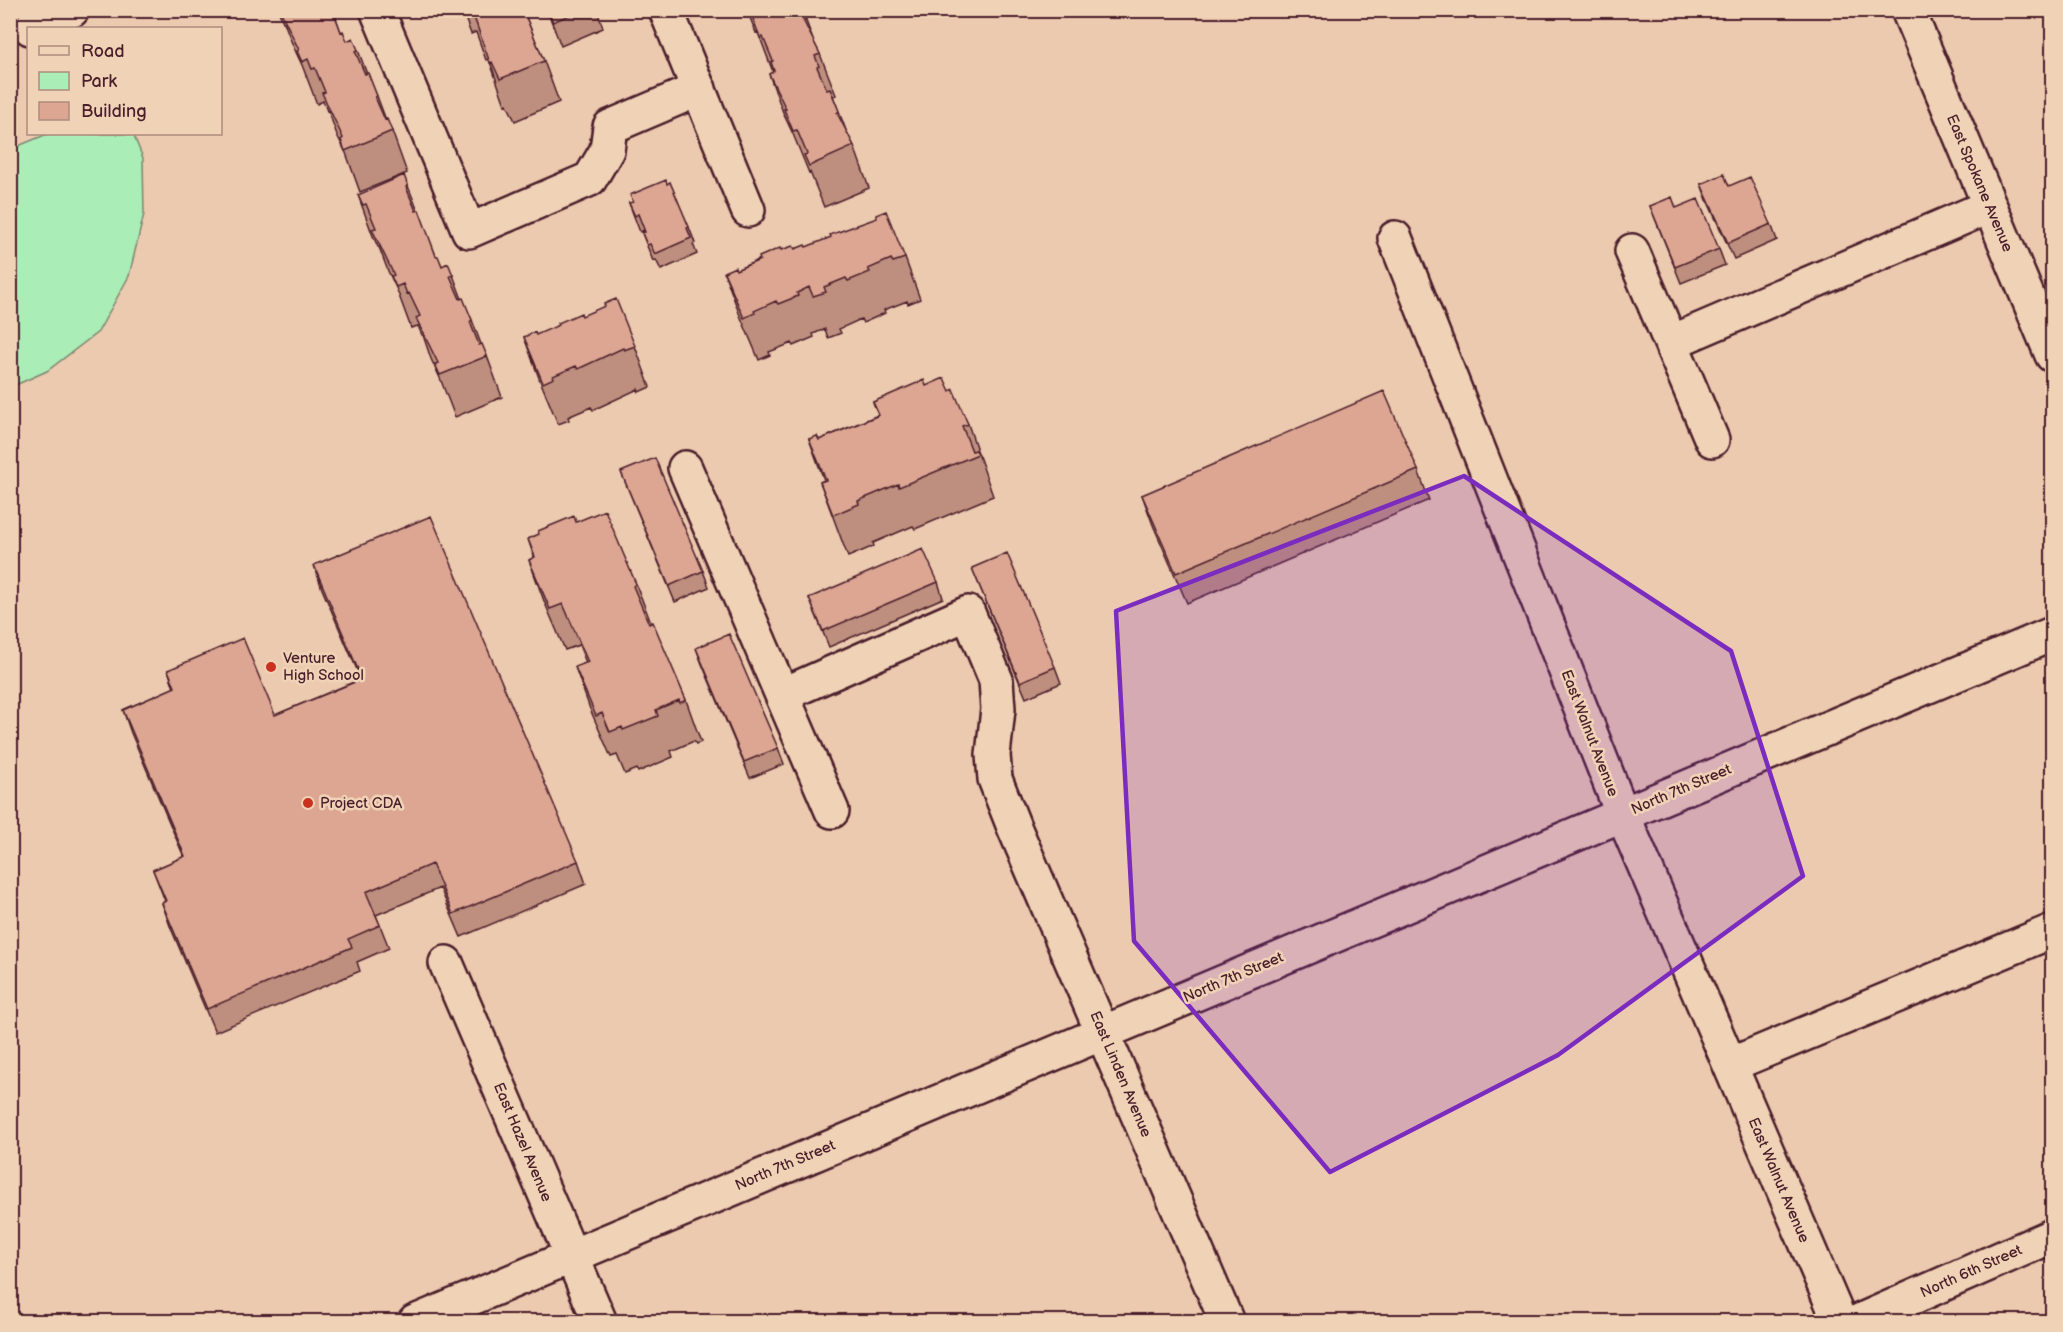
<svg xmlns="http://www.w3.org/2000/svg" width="2063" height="1332" font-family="'Balsamiq Sans',sans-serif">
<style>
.green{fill:#aaedb7;stroke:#7a8671;stroke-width:1.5}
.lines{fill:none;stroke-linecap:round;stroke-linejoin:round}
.minor-casing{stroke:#4a1f2b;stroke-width:38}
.minor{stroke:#f0d3b6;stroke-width:33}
.wall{fill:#be8f7e;stroke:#4a1f2b;stroke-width:1.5}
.building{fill:#dda693;stroke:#4a1f2b;stroke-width:1.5}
.marked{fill:#7b2cbf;fill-opacity:0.2;stroke:#7b2cbf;stroke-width:4.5;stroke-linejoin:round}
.poi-dot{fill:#c8321e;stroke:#f0d3b6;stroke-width:2}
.labels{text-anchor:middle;stroke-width:5;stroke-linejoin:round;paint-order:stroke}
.street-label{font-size:15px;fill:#4a1f2b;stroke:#f0d3b6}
.poi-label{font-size:15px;fill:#4a1f2b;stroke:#f0d3b6;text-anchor:start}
</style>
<rect width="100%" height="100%" fill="#eccaaf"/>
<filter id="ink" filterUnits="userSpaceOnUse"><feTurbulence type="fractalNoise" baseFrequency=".0167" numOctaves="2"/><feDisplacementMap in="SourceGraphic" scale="12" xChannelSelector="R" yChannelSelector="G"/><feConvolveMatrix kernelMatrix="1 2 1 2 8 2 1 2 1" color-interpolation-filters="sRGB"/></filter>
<g filter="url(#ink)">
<path class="green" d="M 47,134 L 133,134 L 143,158 L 144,214 L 129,276 L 98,332 L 47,371 L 11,387 L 11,149 Z"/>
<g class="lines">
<g class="minor-casing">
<path id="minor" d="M 377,10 L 469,231 L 590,179 L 607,150 L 610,127 L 699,89
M 666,10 L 748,210
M 1908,10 L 2052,355
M 30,28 L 72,10
M 1395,238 L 1622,813 L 1840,1322
M 1632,251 L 1712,440
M 1672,342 L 1990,206
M 685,468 L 782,695
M 832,811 L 782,695 L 968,613 L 996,680 L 998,709 L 993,755 L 995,779 L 1014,827 L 1227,1322
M 446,963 L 600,1322
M 1730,1065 L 2052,931
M 415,1322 L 2052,634
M 1857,1322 L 2052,1236"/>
</g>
<use href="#minor" class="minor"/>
</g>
<path class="wall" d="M 278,10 L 333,10 L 341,32 L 347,41 L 358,50 L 367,74 L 377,96 L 386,120 L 392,131 L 407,173 L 360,192 L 346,153 L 337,135 L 328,110 L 327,111 L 323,101 L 317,104 L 302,65 L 293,46 L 284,22 L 283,22 Z
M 458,10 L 523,10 L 544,61 L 559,102 L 515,121 L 507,104 L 505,105 L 489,59 L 486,60 L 476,32 L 471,34 L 465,18 L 462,19 Z
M 547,10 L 597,10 L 603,28 L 561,46 Z
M 747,10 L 802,10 L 813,40 L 820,54 L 836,95 L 833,96 L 847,133 L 854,146 L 869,188 L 824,207 L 810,172 L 809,173 L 793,134 L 784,115 L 769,74 L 773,72 L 758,32 L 756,33 Z
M 1701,184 L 1729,186 L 1771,224 L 1777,240 L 1734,259 L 1707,200 Z
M 408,186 L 436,256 L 442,266 L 453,275 L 462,299 L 472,320 L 481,344 L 487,356 L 502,397 L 455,417 L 440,378 L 431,359 L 423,335 L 422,335 L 418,326 L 411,328 L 397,290 L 388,271 L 379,247 L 378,247 L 373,236 L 358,195 Z
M 629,203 L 689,227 L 695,243 L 693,244 L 697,254 L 661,270 L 656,260 L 653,261 L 642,233 L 644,232 L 644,230 L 640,232 Z
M 1650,206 L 1676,208 L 1719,249 L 1725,265 L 1681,283 Z
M 806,247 L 905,258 L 920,299 L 908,304 L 907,301 L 884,310 L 885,313 L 863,323 L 861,319 L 839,329 L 841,333 L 828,338 L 825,329 L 813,334 L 814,337 L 793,346 L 792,343 L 769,352 L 770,355 L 759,360 L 739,313 L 724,272 L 736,270 L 781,250 Z
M 536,335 L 635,346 L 650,387 L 639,392 L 638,389 L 593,410 L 591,407 L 568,417 L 569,420 L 558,424 L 539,378 L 524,337 Z
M 926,386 L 950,391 L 968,424 L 993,496 L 915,529 L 913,526 L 873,543 L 874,546 L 848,557 L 820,482 L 824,480 L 809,439 L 819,440 L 878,415 L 873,402 Z
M 1418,470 L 1429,500 L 1187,603 L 1153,525 L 1142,495 Z
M 621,472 L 703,571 L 709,587 L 675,602 Z
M 576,522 L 636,584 L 651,623 L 686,700 L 701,742 L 696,744 L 694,741 L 671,751 L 673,757 L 638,772 L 637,769 L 625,774 L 617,755 L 611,757 L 590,709 L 575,667 L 586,663 L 579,645 L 565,650 L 544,601 L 529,560 L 534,557 L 528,539 Z
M 314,565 L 578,861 L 586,884 L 461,937 L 440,888 L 376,915 L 389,948 L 357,962 L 360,971 L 215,1032 L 170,926 L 162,903 L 165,901 L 153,870 L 184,857 L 131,733 L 123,710 L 174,688 L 168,670 L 275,715 L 361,679 L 322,589 Z
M 972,568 L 1055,667 L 1061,683 L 1026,698 Z
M 938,582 L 943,598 L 829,647 L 809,598 Z
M 696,648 L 778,748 L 784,764 L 750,778 L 702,664 Z"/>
<path class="building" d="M 280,10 L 333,10 L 341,32 L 343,31 L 347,41 L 353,38 L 358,50 L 355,51 L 365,74 L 368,73 L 377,96 L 375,97 L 385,120 L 387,119 L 392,131 L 345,151 L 341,140 L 343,138 L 322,93 L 325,92 L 315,68 L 312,69 L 308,59 L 302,62 L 297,51 L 299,50 Z
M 468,10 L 523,10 L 544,61 L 500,79 L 492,62 L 490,63 L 474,17 L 471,19 Z
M 548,10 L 581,10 L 553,22 Z
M 750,10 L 802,10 L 806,19 L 803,20 L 820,54 L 815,56 L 819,66 L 817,67 L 827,90 L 830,89 L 839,111 L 837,113 L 854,146 L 809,166 L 804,155 L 807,154 L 797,130 L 793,131 L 784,109 L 786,109 L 769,74 L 774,71 L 771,62 L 773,61 L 763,37 L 760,38 Z
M 1724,174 L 1729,186 L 1750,177 L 1771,224 L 1728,243 L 1701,184 Z
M 404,175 L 408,186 L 406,187 L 416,211 L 419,210 L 436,256 L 438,256 L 442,266 L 448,263 L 453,275 L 450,276 L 460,299 L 463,298 L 472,320 L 470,322 L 479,345 L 482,344 L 487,356 L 440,375 L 435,364 L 438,363 L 416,318 L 420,316 L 409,293 L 407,294 L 403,284 L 396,287 L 391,276 L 394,275 L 372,229 L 376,228 L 366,204 L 363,205 L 358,195 Z
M 666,180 L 667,184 L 670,182 L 689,227 L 687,228 L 691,238 L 655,254 L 650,244 L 647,245 L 642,233 L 645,232 L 638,214 L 635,216 L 629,203 L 633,202 L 630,195 Z
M 1672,197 L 1676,208 L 1698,199 L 1719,249 L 1675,267 L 1650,206 Z
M 886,211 L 905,258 L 893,262 L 891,259 L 868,269 L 870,272 L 848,281 L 846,278 L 824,287 L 826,292 L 813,296 L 809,287 L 797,293 L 798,296 L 778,304 L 776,301 L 754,311 L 755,313 L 744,318 L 724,272 L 735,267 L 736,270 L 760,260 L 759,257 L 780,248 L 781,250 L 793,246 L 795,249 L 805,245 L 806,247 L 831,237 L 830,235 L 877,218 L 876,215 Z
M 616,299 L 635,346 L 624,350 L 623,348 L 578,369 L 576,366 L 553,376 L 554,378 L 543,383 L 524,337 L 535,332 L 536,335 L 559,325 L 558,323 L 581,313 L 582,316 L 605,306 L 604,304 Z
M 944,378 L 950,391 L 953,389 L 968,424 L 962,426 L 972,451 L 976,450 L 978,454 L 899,487 L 898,484 L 858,501 L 859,504 L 833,515 L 820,482 L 826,480 L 809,439 L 817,436 L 819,440 L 879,415 L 873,402 L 924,380 L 926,386 Z
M 1384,391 L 1418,470 L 1176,573 L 1142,495 Z
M 655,458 L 703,571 L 669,586 L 621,472 Z
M 605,510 L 636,584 L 633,586 L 649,624 L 653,622 L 686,700 L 680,703 L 679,700 L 656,710 L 658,716 L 623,730 L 622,727 L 610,732 L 602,713 L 596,716 L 575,667 L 588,662 L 563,604 L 550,609 L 529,560 L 535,557 L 528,539 L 539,534 L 538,531 L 574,516 L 576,522 Z
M 431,516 L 578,861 L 453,914 L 432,864 L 366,892 L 380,925 L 348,939 L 352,947 L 207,1009 L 162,903 L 166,901 L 153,870 L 185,856 L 123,710 L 175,687 L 168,670 L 243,638 L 275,715 L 362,679 L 314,565 Z
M 923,549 L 938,582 L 823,631 L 809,598 Z
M 1007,553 L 1055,667 L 1020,682 L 972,568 Z
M 729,634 L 778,748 L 744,762 L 696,648 Z"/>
</g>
<path class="marked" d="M 1464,476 L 1731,651 L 1803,876 L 1558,1055 L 1330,1172 L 1134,941 L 1116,611 Z"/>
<g class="poi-dot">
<circle cx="271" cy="667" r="6"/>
<circle cx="308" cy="803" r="6"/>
</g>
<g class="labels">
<g class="street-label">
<text transform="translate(1980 183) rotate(67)" y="5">East Spokane Avenue</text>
<text transform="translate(1590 733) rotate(69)" y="5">East Walnut Avenue</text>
<text transform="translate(1681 789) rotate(-23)" y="5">North 7th Street</text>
<text transform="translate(1233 977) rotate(-23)" y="5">North 7th Street</text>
<text transform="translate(1121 1074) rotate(67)" y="5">East Linden Avenue</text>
<text transform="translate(523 1142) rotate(67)" y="5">East Hazel Avenue</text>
<text transform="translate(785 1165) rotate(-23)" y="5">North 7th Street</text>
<text transform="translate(1779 1180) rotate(67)" y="5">East Walnut Avenue</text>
<text transform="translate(1971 1271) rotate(-24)" y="5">North 6th Street</text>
</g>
<g class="poi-label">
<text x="283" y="663">Venture<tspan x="283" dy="17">High School</tspan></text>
<text x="320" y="808">Project CDA</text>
</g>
</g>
<rect width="2063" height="1332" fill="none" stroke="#f0d3b6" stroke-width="36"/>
<rect x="18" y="18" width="2027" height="1296" fill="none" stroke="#4a1f2b" stroke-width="2" filter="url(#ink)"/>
<rect x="27" y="27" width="195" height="108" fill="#f0d3b6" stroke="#ae8b7e" stroke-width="1.5"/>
<rect x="39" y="46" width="30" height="9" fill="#f0d3b6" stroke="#ae8b7e" stroke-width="1.5"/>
<text x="81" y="57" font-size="18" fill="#4a1f2b">Road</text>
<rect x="39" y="72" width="30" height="18" fill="#aaedb7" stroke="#ae8b7e" stroke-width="1.5"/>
<text x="81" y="87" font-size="18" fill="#4a1f2b">Park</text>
<rect x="39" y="102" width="30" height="18" fill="#dda693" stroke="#ae8b7e" stroke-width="1.5"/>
<text x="81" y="117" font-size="18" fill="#4a1f2b">Building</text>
</svg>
